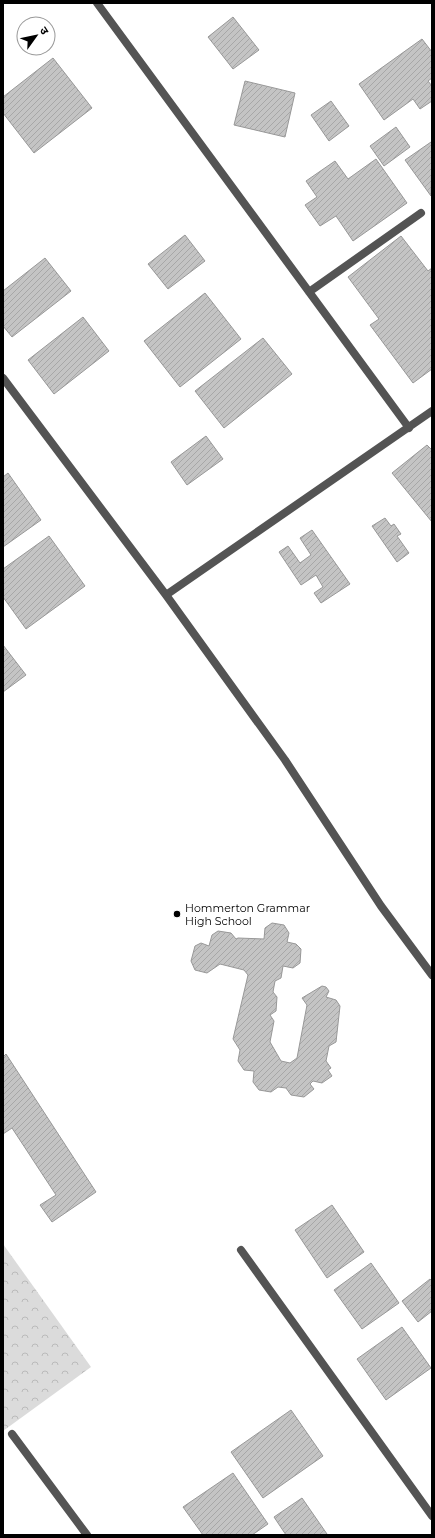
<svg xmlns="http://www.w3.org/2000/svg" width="435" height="1538" font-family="Montserrat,'Noto Sans Devanagari',sans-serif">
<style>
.park{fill:url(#park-crowns)}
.building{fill:url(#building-hatch);stroke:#989898}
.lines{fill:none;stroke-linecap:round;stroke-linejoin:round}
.street{stroke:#545454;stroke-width:8}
.poi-dot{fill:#000;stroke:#fff;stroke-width:1.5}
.labels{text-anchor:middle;stroke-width:3;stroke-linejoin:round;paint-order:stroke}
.poi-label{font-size:11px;fill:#000;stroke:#fff;text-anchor:start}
</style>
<defs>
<pattern id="park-crowns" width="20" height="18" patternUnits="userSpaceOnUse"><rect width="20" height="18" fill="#dbdbdb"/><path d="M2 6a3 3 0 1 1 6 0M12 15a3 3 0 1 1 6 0" fill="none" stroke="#bababa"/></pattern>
<pattern id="building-hatch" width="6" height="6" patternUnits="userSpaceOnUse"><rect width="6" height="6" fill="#c4c4c4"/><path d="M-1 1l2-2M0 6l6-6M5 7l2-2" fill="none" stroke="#a7a7a7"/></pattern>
</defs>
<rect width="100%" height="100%" fill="#fff"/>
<path class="park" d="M 3,1244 L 91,1367 L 3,1431 Z"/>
<path class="building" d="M 233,17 L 259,50 L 233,69 L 208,37 Z
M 422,39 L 432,52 L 432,78 L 428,81 L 432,86 L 432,101 L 420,109 L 413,99 L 384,120 L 359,84 Z
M 53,58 L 92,108 L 34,153 L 3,113 L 3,97 Z
M 245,81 L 295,93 L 285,137 L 234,125 Z
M 331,101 L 349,126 L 329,141 L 311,115 Z
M 396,127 L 410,147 L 384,166 L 370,146 Z
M 431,142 L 432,144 L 431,196 L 405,160 Z
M 376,159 L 407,203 L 353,241 L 336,216 L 320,226 L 305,205 L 317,197 L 306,181 L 335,161 L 348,179 Z
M 185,235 L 205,261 L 168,289 L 148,264 Z
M 401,236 L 428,271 L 432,268 L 432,369 L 413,383 L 370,325 L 379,319 L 348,277 Z
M 45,258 L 71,291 L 12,337 L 3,326 L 3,291 Z
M 205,293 L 241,339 L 180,387 L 144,341 Z
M 83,317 L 109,351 L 54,394 L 28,360 Z
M 263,338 L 292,374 L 224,428 L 195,391 Z
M 206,436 L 223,459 L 187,485 L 171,462 Z
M 427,445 L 432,450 L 432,522 L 392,473 Z
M 8,473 L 41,520 L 3,547 L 3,477 Z
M 385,518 L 391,526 L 394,524 L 401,534 L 397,536 L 409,553 L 397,562 L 372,526 Z
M 312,530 L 350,584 L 321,603 L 314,593 L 323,587 L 316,575 L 301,585 L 279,552 L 288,546 L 300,563 L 311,555 L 300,538 Z
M 49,536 L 85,586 L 26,629 L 3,597 L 3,569 Z
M 3,645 L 26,675 L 3,692 Z
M 272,923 L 284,925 L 289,933 L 287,942 L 296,944 L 301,949 L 300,963 L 293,968 L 283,966 L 281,978 L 275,981 L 273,992 L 277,997 L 276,1011 L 270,1015 L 274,1021 L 270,1042 L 281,1061 L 290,1063 L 297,1058 L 307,1005 L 302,998 L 322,986 L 326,987 L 329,991 L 326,997 L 336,1000 L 340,1006 L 336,1042 L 329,1046 L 326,1061 L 331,1068 L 328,1070 L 332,1076 L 322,1083 L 313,1081 L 310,1084 L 314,1089 L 304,1097 L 291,1095 L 286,1088 L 278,1087 L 271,1092 L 259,1090 L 253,1082 L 254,1071 L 244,1070 L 238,1061 L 240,1050 L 233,1039 L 248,975 L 244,970 L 220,964 L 207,973 L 195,970 L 191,961 L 195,946 L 201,943 L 209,946 L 212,935 L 218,931 L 231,933 L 236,939 L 238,938 L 264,939 L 265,928 Z
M 6,1054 L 96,1192 L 52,1222 L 40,1205 L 56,1195 L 12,1128 L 3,1134 L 3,1057 Z
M 332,1205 L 364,1252 L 327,1278 L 295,1230 Z
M 371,1263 L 399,1303 L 362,1329 L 334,1290 Z
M 430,1279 L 432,1281 L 432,1311 L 418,1322 L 402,1301 Z
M 402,1327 L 431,1368 L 386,1400 L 357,1359 Z
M 291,1410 L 323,1456 L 263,1498 L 231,1452 Z
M 233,1473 L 268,1524 L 252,1535 L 203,1535 L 183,1507 Z
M 302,1498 L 327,1534 L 327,1535 L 286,1535 L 274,1517 Z"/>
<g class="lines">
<path class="street" d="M 97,3 L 409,428
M 309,292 L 421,213
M 3,378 L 166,595 L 285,760 L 381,906 L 432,975
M 166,595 L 432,411
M 241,1250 L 432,1516
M 12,1434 L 87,1535"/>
</g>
<circle class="poi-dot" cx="177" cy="914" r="4"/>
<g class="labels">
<g class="poi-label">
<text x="185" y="912">Hommerton Grammar<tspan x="185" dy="13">High School</tspan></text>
</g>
</g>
<rect width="435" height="1538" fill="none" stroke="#000000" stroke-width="8"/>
<g transform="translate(36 36) rotate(57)"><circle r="19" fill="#ffffff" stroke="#999999"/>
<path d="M0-3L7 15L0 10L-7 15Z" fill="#000000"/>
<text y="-6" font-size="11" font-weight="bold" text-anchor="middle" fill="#000000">उ</text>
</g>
</svg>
